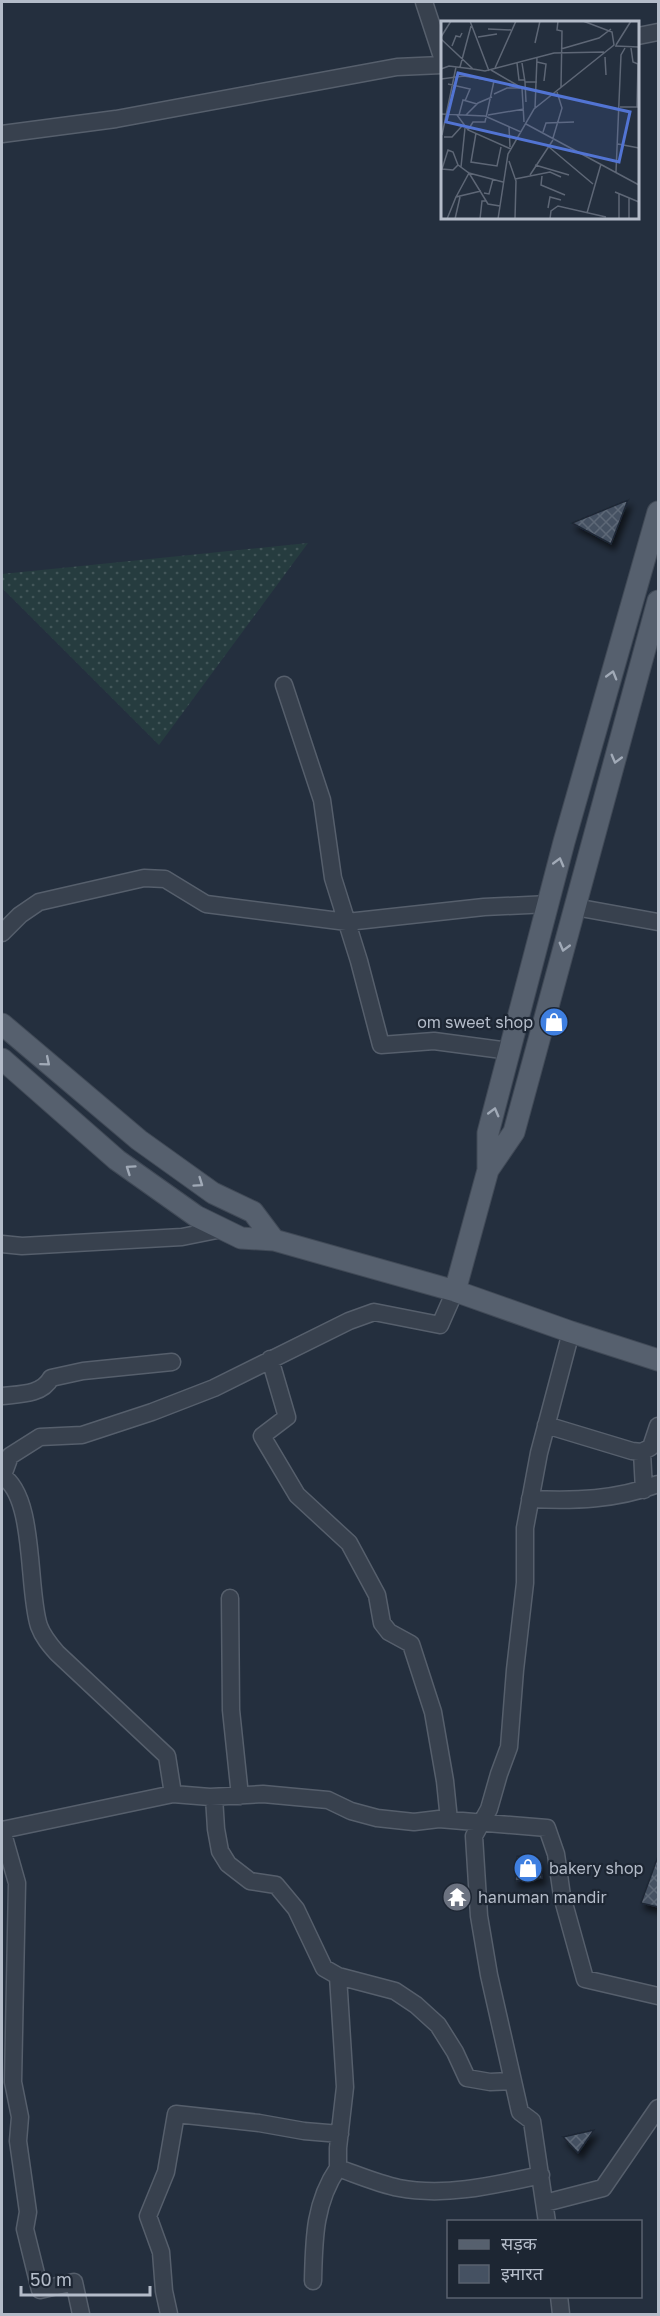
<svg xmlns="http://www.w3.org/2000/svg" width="660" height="2316" font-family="'Golos Text','Noto Sans Devanagari',sans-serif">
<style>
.grass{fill:url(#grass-dots)}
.building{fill:url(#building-cross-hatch);stroke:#1f2835;stroke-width:1.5;filter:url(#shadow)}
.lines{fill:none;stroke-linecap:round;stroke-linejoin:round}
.minor-casing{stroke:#565f6c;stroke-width:19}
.major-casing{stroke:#414a57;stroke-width:23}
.minor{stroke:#38414e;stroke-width:16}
.major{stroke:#56606e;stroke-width:21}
.oneway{stroke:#a1aab7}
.labels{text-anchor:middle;stroke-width:4.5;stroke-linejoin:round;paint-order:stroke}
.poi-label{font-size:16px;fill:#b4bcc9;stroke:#1d2633;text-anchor:start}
.inset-road{fill:none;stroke:#5e6776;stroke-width:1.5}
.view{fill:#5274d3;fill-opacity:0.15;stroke:#5274d3;stroke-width:3}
.inset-edge{fill:none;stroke:#b4bcc9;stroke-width:3}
</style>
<defs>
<pattern id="grass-dots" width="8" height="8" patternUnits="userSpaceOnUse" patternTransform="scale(1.5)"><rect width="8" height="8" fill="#263c3f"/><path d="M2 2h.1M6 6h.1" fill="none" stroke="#435659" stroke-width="1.8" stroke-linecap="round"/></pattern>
<pattern id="building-cross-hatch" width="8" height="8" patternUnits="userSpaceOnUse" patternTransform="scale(1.5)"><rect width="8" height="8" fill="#455162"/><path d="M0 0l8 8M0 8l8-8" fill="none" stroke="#5d6877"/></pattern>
<filter id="shadow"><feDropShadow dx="3.5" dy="6" stdDeviation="3" flood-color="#0009"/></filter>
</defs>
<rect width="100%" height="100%" fill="#242f3e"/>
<path class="grass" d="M 308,543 L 159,745 L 2,588 L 2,574 Z"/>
<path class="building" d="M 628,500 L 611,544 L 572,523 Z
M 517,1856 L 539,1858 L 542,1878 L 515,1881 Z
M 657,1859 L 658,1860 L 658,1907 L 641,1903 Z
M 594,2130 L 578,2153 L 563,2137 Z"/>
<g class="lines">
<g class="minor-casing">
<path id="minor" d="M 424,2 L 442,57
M 638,36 L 658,32
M 2,134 L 116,119 L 397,67 L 442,65
M 284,685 L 322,800 L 333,878 L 359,961 L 381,1045 L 434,1041 L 510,1051
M 575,907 L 658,922
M 2,933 L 20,915 L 39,902 L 144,878 L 165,879 L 206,904 L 347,922 L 484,907 L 549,904
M 2,1244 L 22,1246 L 182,1237 L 222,1229
M 270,1359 L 287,1417 L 262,1436 L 297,1495 L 349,1543 L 377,1595 L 382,1623 L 389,1632 L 411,1644 L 433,1712 L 445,1781 L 449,1820
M 2,1396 C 19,1394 42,1395 51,1378 L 83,1371 L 172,1362
M 546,1425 L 632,1451 L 642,1452 L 651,1447 L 658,1426
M 642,1452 L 644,1490
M 2,1476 C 36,1496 27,1590 39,1626 C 43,1637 50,1645 57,1653 L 167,1756 L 173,1794
M 2,1478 L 10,1456 L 40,1437 L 82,1435 L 152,1412 L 214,1388 L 349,1321 L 374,1312 L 440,1325 L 455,1291
M 530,1499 C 575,1501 616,1500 658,1484
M 230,1598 L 231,1710 L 240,1796
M 214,1797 L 216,1829 L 220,1851 L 228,1864 L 250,1881 L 276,1885 L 296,1909 L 324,1968 L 338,1976 L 395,1991 L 416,2005 L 438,2025 L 455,2052 L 467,2078 L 490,2082 L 513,2081
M 338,1976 L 345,2087 L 338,2148 L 338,2168 C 358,2175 379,2184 399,2188 C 446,2197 495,2185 541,2175
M 545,2203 L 603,2188 L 658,2108
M 547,2222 L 532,2121 L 520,2112 L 489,1975 L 479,1916 L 474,1836 L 489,1809 L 499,1774 L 509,1747 L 515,1670 L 525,1583 L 525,1528 L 539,1453 L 571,1332
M 313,2281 C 314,2240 314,2203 338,2168
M 559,2296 L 561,2314
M 81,2314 L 74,2282 L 40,2290 L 25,2229 L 28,2212 L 18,2141 L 20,2117 L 13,2082 L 17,1883 L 2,1830 L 173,1794 L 210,1797 L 263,1794 L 328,1800 L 351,1811 L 377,1818 L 414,1822 L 439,1819 L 547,1828 L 556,1854 L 562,1896 L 585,1979 L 658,1996
M 169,2314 L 164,2291 L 161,2252 L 148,2216 L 166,2172 L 176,2114 L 259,2123 L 304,2131 L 340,2134"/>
</g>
<g class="major-casing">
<path id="major" d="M 2,1024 L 139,1140 L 213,1193 L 253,1212 L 274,1240
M 2,1059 L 117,1160 L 196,1216 L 241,1238 L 274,1240 L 455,1291 L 571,1332 L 658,1360
M 488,1170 L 514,1132 L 658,601
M 455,1291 L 488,1170 L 488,1133 L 564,842 L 658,512"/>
</g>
<use href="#minor" class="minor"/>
<use href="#major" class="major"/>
</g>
<defs><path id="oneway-chevron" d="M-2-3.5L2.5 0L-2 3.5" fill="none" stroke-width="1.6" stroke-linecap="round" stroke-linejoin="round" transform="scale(1.5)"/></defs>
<g class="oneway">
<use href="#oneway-chevron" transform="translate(612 675) rotate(-74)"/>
<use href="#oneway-chevron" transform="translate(616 759) rotate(105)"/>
<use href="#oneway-chevron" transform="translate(559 862) rotate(-75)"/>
<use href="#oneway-chevron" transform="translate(564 947) rotate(105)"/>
<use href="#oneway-chevron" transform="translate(46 1062) rotate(40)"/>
<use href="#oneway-chevron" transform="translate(494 1112) rotate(-75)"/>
<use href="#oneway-chevron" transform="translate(130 1169) rotate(-145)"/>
<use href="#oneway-chevron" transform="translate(199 1183) rotate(35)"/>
</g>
<defs>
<g id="shop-disc" transform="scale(1.5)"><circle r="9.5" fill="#3f7fe0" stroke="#1d2633"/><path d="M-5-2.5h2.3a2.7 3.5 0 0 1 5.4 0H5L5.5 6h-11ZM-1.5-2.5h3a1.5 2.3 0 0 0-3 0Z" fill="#fff"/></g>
<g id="temple-disc" transform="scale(1.5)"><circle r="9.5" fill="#6b7280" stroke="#1d2633"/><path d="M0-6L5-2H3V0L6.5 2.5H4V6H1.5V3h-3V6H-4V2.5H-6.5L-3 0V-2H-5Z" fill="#fff"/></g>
</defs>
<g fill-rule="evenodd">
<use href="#shop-disc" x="554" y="1022"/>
<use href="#shop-disc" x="528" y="1868"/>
<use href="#temple-disc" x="457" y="1897"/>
</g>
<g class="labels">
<g class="poi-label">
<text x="533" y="1028" text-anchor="end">om sweet shop</text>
<text x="549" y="1874">bakery shop</text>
<text x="478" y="1903">hanuman mandir</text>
</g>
</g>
<g transform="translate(441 21)">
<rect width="198" height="198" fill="#242f3e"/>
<path class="inset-road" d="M 29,0 L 48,50M 117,0 L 116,9 L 121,10 L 120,66M 47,8 L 70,9M 0,16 L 10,0M 37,16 L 56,13M 0,18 L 32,48 L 44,50 L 113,32 L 163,31M 94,22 L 99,0M 175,24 L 190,0M 11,25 L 15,15 L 19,16 L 21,12M 174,25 L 198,26M 190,27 L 192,41 L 197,43 L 196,86M 120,28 L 158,17 L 170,8M 164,36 L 165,54M 96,41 L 105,43 L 103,60M 76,42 L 78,59 L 83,59M 81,42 L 84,61 L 96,61M 19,46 L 30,5M 54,47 L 75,0M 0,48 L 8,45 L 32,48M 50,49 L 81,67 L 83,101M 0,58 L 23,55 L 53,60 L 44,101 L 32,101 L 27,109M 84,61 L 85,81M 7,63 L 29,68 L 24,80M 53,73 L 66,67 L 79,67M 179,86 L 198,86M 94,87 L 96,37M 0,93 L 44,95 L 80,111M 16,94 L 27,109 L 70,128M 18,94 L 22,79 L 36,83M 25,94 L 37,82 L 51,76M 47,94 L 83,88M 85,103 L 198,164M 68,106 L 69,126M 102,111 L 105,102 L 133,101M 35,112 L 30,141 L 56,145 L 60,126M 1,114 L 15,46M 3,116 L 11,116 L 21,105M 112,117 L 121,87 L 116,71M 177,123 L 198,127M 108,126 L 152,163M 68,140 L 75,160 L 74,198M 17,144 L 12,131 L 7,129 L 1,148 L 12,149 L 17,144 L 28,152 L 62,161M 94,144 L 128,154M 20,146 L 24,107M 175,151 L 180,34 L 184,27M 89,154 L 112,119M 101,155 L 100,164 L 124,174M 74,158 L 109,151 L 120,156M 174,171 L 198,181M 43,172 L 48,173 L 52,158M 15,176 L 28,152 L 47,183 L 59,185M 188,177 L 188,198M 107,187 L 109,176 L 120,179M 146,192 L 160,143M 6,198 L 15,176 L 40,170M 14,198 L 19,176M 39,198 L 41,180 L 45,180M 57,198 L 67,133 L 93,88 L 173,24 L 171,11 L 142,0M 109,198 L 110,190 L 117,185 L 165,196M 178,198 L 178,173"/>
<path class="view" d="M 17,52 L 189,91 L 178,141 L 5,101 Z"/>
<rect width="198" height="198" class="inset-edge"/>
</g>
<rect width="660" height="2316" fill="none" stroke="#b4bcc9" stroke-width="6"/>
<rect x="447" y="2220" width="195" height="78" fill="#1d2633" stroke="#59626f" stroke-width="1.5"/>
<rect x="459" y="2240" width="30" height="9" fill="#56606e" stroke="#59626f" stroke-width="1.5"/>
<text x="501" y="2250" font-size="18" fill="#b4bcc9">सड़क</text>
<rect x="459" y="2265" width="30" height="18" fill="#455162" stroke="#59626f" stroke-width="1.5"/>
<text x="501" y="2280" font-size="18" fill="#b4bcc9">इमारत</text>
<path d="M21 2286v9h129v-9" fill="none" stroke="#b4bcc9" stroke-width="3"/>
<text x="30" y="2286" font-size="18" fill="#b4bcc9" stroke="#1d2633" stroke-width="4.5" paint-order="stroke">50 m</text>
</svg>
